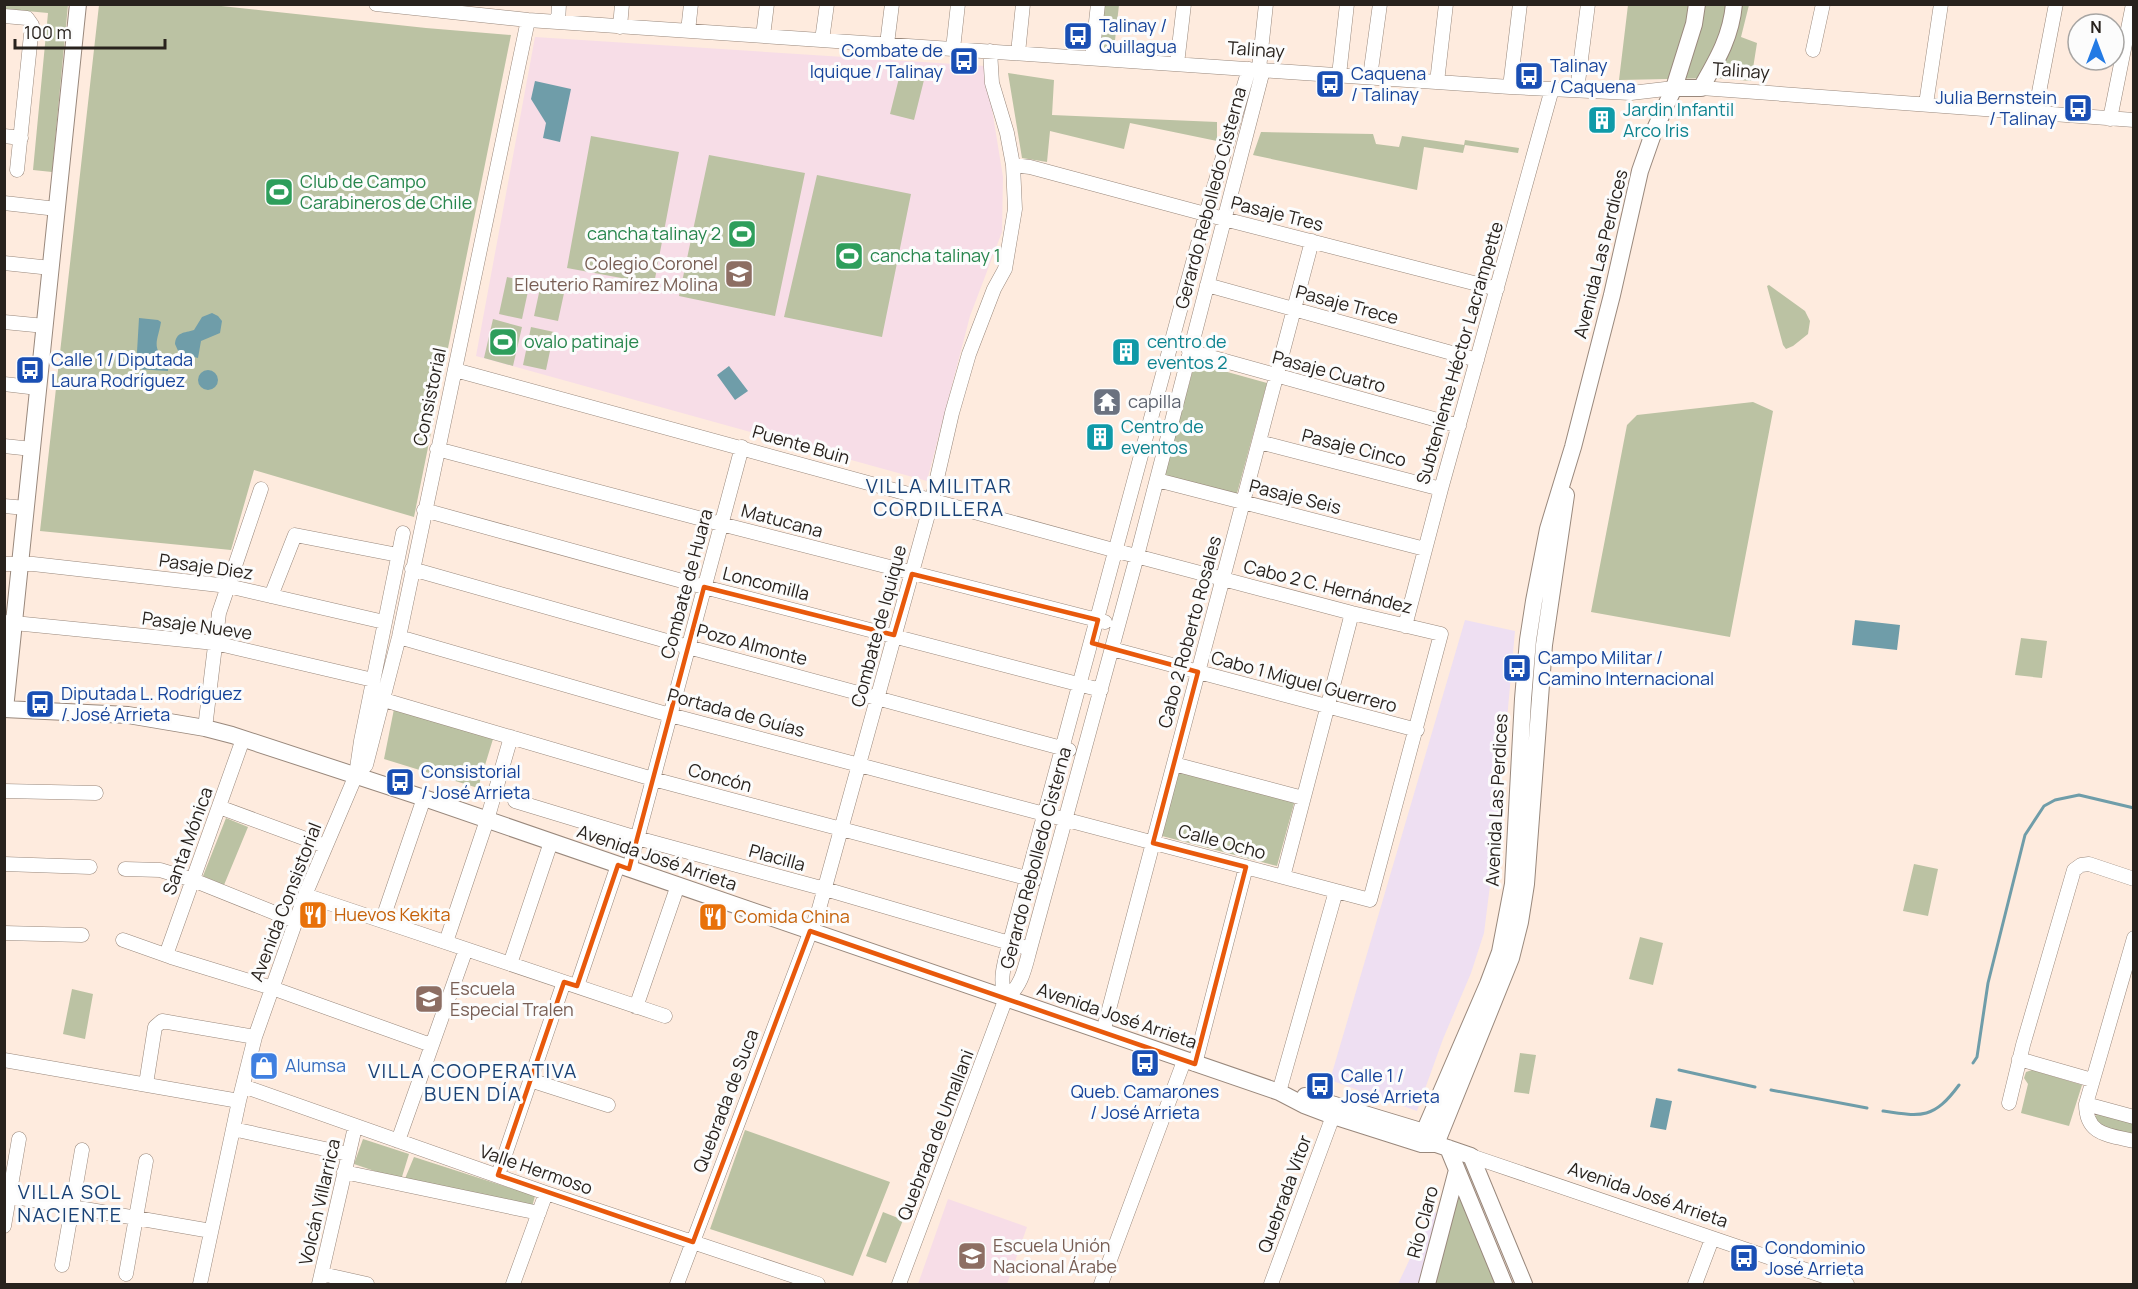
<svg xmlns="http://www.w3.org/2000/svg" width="2138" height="1289" font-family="Manrope,sans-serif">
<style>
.industrial{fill:#eedff2}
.education{fill:#f7dde7}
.green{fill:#bbc2a3}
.water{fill:#6f9da9}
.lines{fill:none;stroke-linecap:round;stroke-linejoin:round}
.stream{stroke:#6f9da9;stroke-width:3}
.minor-casing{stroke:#99887c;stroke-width:15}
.major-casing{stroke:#99887c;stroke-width:18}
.minor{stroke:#fff;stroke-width:14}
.major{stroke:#fff;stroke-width:16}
.marked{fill:none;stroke:#e8590c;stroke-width:4.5;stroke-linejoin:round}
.labels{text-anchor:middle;stroke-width:6;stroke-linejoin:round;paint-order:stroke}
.transit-label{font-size:18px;fill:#164399;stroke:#fcfcfc;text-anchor:start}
.street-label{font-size:18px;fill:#28221d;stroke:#fcfcfc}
.culture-label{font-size:18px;fill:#0d838f;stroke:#fcfcfc;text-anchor:start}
.leisure-label{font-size:18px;fill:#27864d;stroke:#fcfcfc;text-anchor:start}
.education-label{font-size:18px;fill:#785e54;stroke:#fcfcfc;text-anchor:start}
.worship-label{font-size:18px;fill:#5b616d;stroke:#fcfcfc;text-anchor:start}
.food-label{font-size:18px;fill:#c56008;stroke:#fcfcfc;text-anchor:start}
.shop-label{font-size:18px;fill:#366cbe;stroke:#fcfcfc;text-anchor:start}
.neighbourhood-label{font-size:20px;letter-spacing:1.5px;fill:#194175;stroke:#fcfcfc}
</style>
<rect width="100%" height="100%" fill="#feebde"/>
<path class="industrial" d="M 1465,620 L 1515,631 L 1497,830 L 1484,933 L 1471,973 L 1443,1039 L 1417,1111 L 1330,1080 Z
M 1432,1212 L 1439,1213 L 1419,1284 L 1398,1284 Z"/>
<path class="education" d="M 535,37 L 985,66 L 1003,177 L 1002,232 L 970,316 L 927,481 L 476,356 Z
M 948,1199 L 1027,1227 L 1007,1284 L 918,1284 Z"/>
<path class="green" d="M 4,5 L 68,5 L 52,172 L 33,170 L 48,13 L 5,9 Z
M 99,5 L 212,5 L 426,28 L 511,35 L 414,517 L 254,470 L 231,550 L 40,531 Z
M 1102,5 L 1119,5 L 1114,49 L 1098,48 Z
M 1628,5 L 1749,5 L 1741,37 L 1757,43 L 1751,81 L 1716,78 L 1619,80 Z
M 901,70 L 925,76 L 914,120 L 890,114 Z
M 1008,73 L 1054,80 L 1052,115 L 1217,122 L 1217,141 L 1130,123 L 1124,149 L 1050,131 L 1047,162 L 1022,158 Z
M 1261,132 L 1373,134 L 1376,144 L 1399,147 L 1402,136 L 1464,145 L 1465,140 L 1519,148 L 1518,153 L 1465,145 L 1463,153 L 1424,147 L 1417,190 L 1253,155 Z
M 591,136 L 679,152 L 654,284 L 567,268 Z
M 709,155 L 805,173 L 775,316 L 679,296 Z
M 817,175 L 911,194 L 882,337 L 784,317 Z
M 507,277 L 530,282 L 522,319 L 499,314 Z
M 542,279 L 566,284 L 558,321 L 534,316 Z
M 1769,285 L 1805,311 L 1810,321 L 1808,334 L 1793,346 L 1786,349 L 1783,345 L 1767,286 Z
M 493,319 L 522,327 L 513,366 L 484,358 Z
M 531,327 L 554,332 L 546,370 L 523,365 Z
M 1195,363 L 1267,383 L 1236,497 L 1163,476 Z
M 1753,402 L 1773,411 L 1730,637 L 1591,612 L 1627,425 L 1637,415 Z
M 2021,638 L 2047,641 L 2042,678 L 2015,675 Z
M 394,709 L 493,739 L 478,788 L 384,759 Z
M 1178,770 L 1295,800 L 1277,866 L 1162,836 Z
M 226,818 L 248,827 L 224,885 L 203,876 Z
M 1914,864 L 1938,869 L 1928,916 L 1903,911 Z
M 1640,937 L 1663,943 L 1653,985 L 1629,979 Z
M 72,989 L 93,994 L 85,1039 L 63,1034 Z
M 1520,1053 L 1536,1055 L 1529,1094 L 1514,1092 Z
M 2032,1070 L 2082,1085 L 2069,1126 L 2021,1113 L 2028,1084 L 2024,1078 L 2026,1072 Z
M 2101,1112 L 2133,1121 L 2133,1136 L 2102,1130 L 2094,1117 Z
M 745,1130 L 890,1182 L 853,1276 L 710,1229 Z
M 363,1139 L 409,1154 L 401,1180 L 354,1164 Z
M 414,1157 L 535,1196 L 532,1207 L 404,1181 Z
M 1458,1185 L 1498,1284 L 1433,1284 Z
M 883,1212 L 903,1220 L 886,1263 L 866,1256 Z"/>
<path class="water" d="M 535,81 L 571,89 L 560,142 L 543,138 L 546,123 L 531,99 Z
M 212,313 L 218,316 L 222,321 L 220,333 L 201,341 L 198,358 L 179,353 L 175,344 C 176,332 184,333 194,330 L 202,317 Z
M 139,318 L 158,320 L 161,322 C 158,341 150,347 168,363 L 168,371 L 136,369 Z
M 729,366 L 748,391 L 735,400 L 717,375 Z
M198 380a10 10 0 1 1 20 0a10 10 0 1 1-20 0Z
M 1855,620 L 1900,625 L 1897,650 L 1852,645 Z
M 1656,1098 L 1672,1101 L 1666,1130 L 1650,1127 Z"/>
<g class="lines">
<path class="stream" d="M 1973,1063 L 1977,1057 L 1988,983 L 2025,835 L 2044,806 L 2055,800 L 2079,795 L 2134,808
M 1679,1070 L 1755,1087
M 1771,1090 L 1867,1108
M 1883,1111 C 1922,1117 1934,1119 1959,1085"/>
<g class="minor-casing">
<path id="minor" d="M 376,4 L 528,20 L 1510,87 L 1631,93 L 1674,88
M 4,16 L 27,18 L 32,25 L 17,170
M 558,22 L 559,4
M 620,27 L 622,4
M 688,31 L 691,4
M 763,36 L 767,4
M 822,40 L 827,4
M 887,44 L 892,4
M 953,49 L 958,4
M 1813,50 L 1823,4
M 1018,53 L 1023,4
M 1092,58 L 1098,4
M 1177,64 L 1184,4
M 1259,69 L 1266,4
M 1339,75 L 1347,4
M 1370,77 L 1380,4
M 1437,82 L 1446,4
M 1510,87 L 1520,4
M 1701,88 L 2134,120
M 1577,90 L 1588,4
M 1926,104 L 1941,4
M 2035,113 L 2056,4
M 2110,119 L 2133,4
M 4,136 L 21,138
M 1013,165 L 1030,167 L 1224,219 L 1497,289
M 4,203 L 57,209
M 4,263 L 51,268
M 1207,285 L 1477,360
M 4,322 L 45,326
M 1189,351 L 1459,426
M 4,384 L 38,388
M 1259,442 L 1441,489
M 4,446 L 32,449
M 437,449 L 721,524 L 1105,622
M 1157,480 L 1425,549
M 4,506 L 26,508
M 424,510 L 704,587 L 1101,690
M 4,564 L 33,564 L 228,586 L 384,622
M 412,569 L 688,647 L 1069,750
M 271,596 L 295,535 L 398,555
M 4,622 L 215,643 L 373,680
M 1405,626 L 1441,489 L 1552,89
M 399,637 L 670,715 L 1370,900 L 1441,634 L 1352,613 L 1117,551 L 455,370
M 1112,649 L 1417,730
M 384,700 L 653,779 L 1034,880
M 205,728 L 219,613 L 261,489
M 1174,764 L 1303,798
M 356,775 L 366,765 L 399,637 L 528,20
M 4,791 L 96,793
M 515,801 L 637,838 L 825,889 L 1030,949
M 219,807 L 325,846
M 4,864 L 90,867
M 125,869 L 160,870 L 193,880 L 295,921
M 629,869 L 742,447
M 1283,877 L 1352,613
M 305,895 L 665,1016
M 382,921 L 424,798
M 4,933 L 82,935
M 2134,938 L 2086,1104 C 2086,1135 2108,1135 2134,1141
M 123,940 L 171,957 L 272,988 L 431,1045
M 446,942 L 487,820 L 511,737
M 166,955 L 243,739
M 510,964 L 551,842
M 577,986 L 618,865
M 1006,998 C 1022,986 1025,967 1030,949 L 1137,556 L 1263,70
M 1006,998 C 998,980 1005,961 1010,942 L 1206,214 L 1249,69
M 636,1007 L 678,885
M 1103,1032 L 1312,241
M 2019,1059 L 2092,1080
M 4,1060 L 239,1101
M 1195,1064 L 1246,867
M 530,1080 L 608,1105
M 146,1084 L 155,1027 L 162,1021 L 255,1037
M 243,1086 L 546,1193 L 818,1284
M 1279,1092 L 1336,891
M 2009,1103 L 2023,1045 L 2074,870 L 2081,865 L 2089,864 L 2134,879
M 2086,1104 L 2134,1117
M 233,1129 L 348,1154
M 398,1141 L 466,949
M 1471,1156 L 1847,1284
M 344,1172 L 539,1213
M 498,1175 L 564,982
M 4,1195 L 211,1231
M 4,1226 L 19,1139
M 62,1265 L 82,1150
M 126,1274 L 146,1161
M 322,1274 L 367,1284
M 200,1284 L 239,1101 L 255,1037 L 305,895 L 356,775 L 361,741 L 403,533
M 319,1284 L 355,1127
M 513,1284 L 546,1193
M 677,1284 L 819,909 L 932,500 L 952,413 L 969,354 L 994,289 L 1005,269 L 1015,209 L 1013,165 L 1007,133 L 992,83 L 990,51
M 899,1284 L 1006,998
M 1101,1284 L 1184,1061
M 1271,1284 L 1333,1116
M 1695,1284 L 1712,1239"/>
</g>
<g class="major-casing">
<path id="major" d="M 1674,88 L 1701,88 C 1717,60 1731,37 1734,4
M 4,709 L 128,715 L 205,728 L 232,735 L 424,798 L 1279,1092 L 1304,1105 L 1333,1116 L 1421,1144 L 1436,1144 L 1471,1156 L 1524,1284
M 5,709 L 78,4
M 1305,1096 L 1424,1132 L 1430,1138
M 1421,1144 L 1424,1132 L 1488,984 L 1500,952 L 1513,884 L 1523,699 L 1528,640 L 1534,601 L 1548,529 L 1573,447 L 1612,295 L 1640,171 L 1654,131 L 1674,88 L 1694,24 L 1697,4
M 1436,1144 L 1511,958 L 1520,922 L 1526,884 L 1544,645 L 1566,495
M 1448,1148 L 1504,1284
M 1427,1284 L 1457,1170"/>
</g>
<use href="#minor" class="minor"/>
<use href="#major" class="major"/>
</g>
<path class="marked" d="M 912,574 L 1098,620 L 1092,643 L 1198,672 L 1153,843 L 1246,867 L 1195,1064 L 810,931 L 693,1242 L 498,1175 L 564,982 L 577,986 L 618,865 L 629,869 L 704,587 L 894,635 Z"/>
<defs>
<g id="bus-square" transform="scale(1.5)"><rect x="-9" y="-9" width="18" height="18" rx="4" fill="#1a4fb4" stroke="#fcfcfc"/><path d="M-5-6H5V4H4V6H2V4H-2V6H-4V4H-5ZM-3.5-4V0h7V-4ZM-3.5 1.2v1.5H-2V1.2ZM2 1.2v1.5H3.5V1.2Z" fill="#fff"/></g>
<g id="building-square" transform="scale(1.5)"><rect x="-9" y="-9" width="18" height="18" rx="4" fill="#0f9aa8" stroke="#fcfcfc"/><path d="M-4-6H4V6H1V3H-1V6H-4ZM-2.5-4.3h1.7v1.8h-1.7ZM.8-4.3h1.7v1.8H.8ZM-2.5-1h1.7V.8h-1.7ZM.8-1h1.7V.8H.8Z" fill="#fff"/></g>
<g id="stadium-square" transform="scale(1.5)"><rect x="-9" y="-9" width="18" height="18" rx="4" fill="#2e9e5b" stroke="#fcfcfc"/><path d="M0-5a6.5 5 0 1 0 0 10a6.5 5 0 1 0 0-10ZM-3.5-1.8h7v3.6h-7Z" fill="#fff"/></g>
<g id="school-square" transform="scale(1.5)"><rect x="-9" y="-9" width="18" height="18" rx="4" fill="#8d6e63" stroke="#fcfcfc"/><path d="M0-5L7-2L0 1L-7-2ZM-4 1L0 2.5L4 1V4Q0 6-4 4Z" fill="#fff"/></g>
<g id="temple-square" transform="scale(1.5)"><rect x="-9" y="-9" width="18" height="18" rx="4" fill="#6b7280" stroke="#fcfcfc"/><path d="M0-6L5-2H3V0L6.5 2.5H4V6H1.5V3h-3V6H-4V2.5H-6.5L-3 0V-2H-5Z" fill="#fff"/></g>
<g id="restaurant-square" transform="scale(1.5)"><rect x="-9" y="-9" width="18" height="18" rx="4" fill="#e8710a" stroke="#fcfcfc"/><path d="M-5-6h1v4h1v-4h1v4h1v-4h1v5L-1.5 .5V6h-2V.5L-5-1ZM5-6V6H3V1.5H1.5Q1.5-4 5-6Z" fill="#fff"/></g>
<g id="shop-square" transform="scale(1.5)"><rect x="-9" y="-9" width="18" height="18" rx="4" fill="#3f7fe0" stroke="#fcfcfc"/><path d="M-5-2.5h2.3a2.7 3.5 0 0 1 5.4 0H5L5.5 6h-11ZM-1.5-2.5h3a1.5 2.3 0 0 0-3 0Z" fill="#fff"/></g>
</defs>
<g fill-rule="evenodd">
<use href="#bus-square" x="1078" y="36"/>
<use href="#bus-square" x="964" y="61"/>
<use href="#bus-square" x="1529" y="76"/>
<use href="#bus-square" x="1330" y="84"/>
<use href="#bus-square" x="2078" y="108"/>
<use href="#building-square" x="1602" y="120"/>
<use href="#stadium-square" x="279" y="192"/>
<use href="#stadium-square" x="742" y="234"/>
<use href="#stadium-square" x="849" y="256"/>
<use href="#school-square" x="739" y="274"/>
<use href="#stadium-square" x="503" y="342"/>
<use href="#building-square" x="1126" y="352"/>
<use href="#bus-square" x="30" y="370"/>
<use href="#temple-square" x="1107" y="402"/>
<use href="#building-square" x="1100" y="437"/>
<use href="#bus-square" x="1517" y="668"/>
<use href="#bus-square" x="40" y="704"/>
<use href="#bus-square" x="400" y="782"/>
<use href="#restaurant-square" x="313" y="915"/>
<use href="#restaurant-square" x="713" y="917"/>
<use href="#school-square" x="429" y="999"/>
<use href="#bus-square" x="1145" y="1063"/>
<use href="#shop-square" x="264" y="1066"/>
<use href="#bus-square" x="1320" y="1086"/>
<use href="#school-square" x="972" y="1256"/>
<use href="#bus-square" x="1744" y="1258"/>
</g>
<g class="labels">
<g class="transit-label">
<text x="1099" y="32">Talinay /<tspan x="1099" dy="21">Quillagua</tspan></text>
<text x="943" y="57" text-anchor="end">Combate de<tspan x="943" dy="21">Iquique / Talinay</tspan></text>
<text x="1550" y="72">Talinay<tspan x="1550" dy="21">/ Caquena</tspan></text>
<text x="1351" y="80">Caquena<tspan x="1351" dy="21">/ Talinay</tspan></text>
<text x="2057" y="104" text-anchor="end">Julia Bernstein<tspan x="2057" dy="21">/ Talinay</tspan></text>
<text x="51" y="366">Calle 1 / Diputada<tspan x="51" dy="21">Laura Rodríguez</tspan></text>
<text x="1538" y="664">Campo Militar /<tspan x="1538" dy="21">Camino Internacional</tspan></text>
<text x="61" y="700">Diputada L. Rodríguez<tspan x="61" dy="21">/ José Arrieta</tspan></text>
<text x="421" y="778">Consistorial<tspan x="421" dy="21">/ José Arrieta</tspan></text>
<text x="1341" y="1082">Calle 1 /<tspan x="1341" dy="21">José Arrieta</tspan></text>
<text x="1145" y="1098" text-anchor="middle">Queb. Camarones<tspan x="1145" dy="21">/ José Arrieta</tspan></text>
<text x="1765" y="1254">Condominio<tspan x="1765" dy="21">José Arrieta</tspan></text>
</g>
<g class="street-label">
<text transform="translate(1256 50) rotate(4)" y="6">Talinay</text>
<text transform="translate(1741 71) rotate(4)" y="6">Talinay</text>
<text transform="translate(1211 198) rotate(-75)" y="6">Gerardo Rebolledo Cisterna</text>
<text transform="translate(1277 214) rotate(14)" y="6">Pasaje Tres</text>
<text transform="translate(1601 254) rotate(-76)" y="6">Avenida Las Perdices</text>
<text transform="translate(1347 305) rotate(15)" y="6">Pasaje Trece</text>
<text transform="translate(1460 353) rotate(-74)" y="6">Subteniente Héctor Lacrampette</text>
<text transform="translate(1329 372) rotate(15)" y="6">Pasaje Cuatro</text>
<text transform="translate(430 397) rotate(-78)" y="6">Consistorial</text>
<text transform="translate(801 445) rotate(16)" y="6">Puente Buin</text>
<text transform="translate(1354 448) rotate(14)" y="6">Pasaje Cinco</text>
<text transform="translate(1295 497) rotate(14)" y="6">Pasaje Seis</text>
<text transform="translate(782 521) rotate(15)" y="6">Matucana</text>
<text transform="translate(206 567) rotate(8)" y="6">Pasaje Diez</text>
<text transform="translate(687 584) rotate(-75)" y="6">Combate de Huara</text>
<text transform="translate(766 584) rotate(14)" y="6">Loncomilla</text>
<text transform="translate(1328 587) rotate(14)" y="6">Cabo 2 C. Hernández</text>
<text transform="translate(197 626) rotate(8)" y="6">Pasaje Nueve</text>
<text transform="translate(879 626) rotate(-75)" y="6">Combate de Iquique</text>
<text transform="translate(1190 632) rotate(-75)" y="6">Cabo 2 Roberto Rosales</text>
<text transform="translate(752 645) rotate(15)" y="6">Pozo Almonte</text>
<text transform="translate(1304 682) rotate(15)" y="6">Cabo 1 Miguel Guerrero</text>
<text transform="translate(736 713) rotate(15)" y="6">Portada de Guías</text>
<text transform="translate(720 778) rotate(15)" y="6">Concón</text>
<text transform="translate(1497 800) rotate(-87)" y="6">Avenida Las Perdices</text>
<text transform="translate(188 841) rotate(-70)" y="6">Santa Mónica</text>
<text transform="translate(1222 842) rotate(15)" y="6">Calle Ocho</text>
<text transform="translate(657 858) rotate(19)" y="6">Avenida José Arrieta</text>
<text transform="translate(777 858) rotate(15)" y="6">Placilla</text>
<text transform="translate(1036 858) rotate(-75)" y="6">Gerardo Rebolledo Cisterna</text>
<text transform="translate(286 902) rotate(-69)" y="6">Avenida Consistorial</text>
<text transform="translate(1117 1016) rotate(19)" y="6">Avenida José Arrieta</text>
<text transform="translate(726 1101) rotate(-69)" y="6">Quebrada de Suca</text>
<text transform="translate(936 1135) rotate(-69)" y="6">Quebrada de Umallani</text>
<text transform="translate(536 1170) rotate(19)" y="6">Valle Hermoso</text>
<text transform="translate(1285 1194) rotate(-70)" y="6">Quebrada Vitor</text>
<text transform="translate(1648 1195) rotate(19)" y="6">Avenida José Arrieta</text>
<text transform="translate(320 1202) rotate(-77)" y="6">Volcán Villarrica</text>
<text transform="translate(1423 1222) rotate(-75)" y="6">Río Claro</text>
</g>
<g class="culture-label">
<text x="1623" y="116">Jardin Infantil<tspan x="1623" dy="21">Arco Iris</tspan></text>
<text x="1147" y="348">centro de<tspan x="1147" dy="21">eventos 2</tspan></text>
<text x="1121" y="433">Centro de<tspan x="1121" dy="21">eventos</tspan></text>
</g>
<g class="leisure-label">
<text x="300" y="188">Club de Campo<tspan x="300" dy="21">Carabineros de Chile</tspan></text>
<text x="721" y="240" text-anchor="end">cancha talinay 2</text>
<text x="870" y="262">cancha talinay 1</text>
<text x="524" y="348">ovalo patinaje</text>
</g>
<g class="education-label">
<text x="718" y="270" text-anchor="end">Colegio Coronel<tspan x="718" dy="21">Eleuterio Ramírez Molina</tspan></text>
<text x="450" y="995">Escuela<tspan x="450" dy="21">Especial Tralen</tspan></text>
<text x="993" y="1252">Escuela Unión<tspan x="993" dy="21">Nacional Árabe</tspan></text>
</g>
<g class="worship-label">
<text x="1128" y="408">capilla</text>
</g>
<g class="food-label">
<text x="334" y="921">Huevos Kekita</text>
<text x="734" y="923">Comida China</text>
</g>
<g class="shop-label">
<text x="285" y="1072">Alumsa</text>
</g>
<g class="neighbourhood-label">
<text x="939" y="493">VILLA MILITAR<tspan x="939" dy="23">CORDILLERA</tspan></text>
<text x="473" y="1078">VILLA COOPERATIVA<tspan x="473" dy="23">BUEN DÍA</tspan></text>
<text x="70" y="1199">VILLA SOL<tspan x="70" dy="23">NACIENTE</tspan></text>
</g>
</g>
<rect width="2138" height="1289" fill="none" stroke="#28221d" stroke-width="12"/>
<g transform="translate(2096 42)"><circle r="28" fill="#fcfcfc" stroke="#a7a5a3" stroke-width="1.5"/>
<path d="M0-4.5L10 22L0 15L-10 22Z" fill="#237ae4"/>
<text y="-9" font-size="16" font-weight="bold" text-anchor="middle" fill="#28221d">N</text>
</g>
<path d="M15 39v9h150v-9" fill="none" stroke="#28221d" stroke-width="3"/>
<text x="24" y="39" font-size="18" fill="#28221d" stroke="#fcfcfc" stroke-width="4.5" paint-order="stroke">100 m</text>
</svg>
